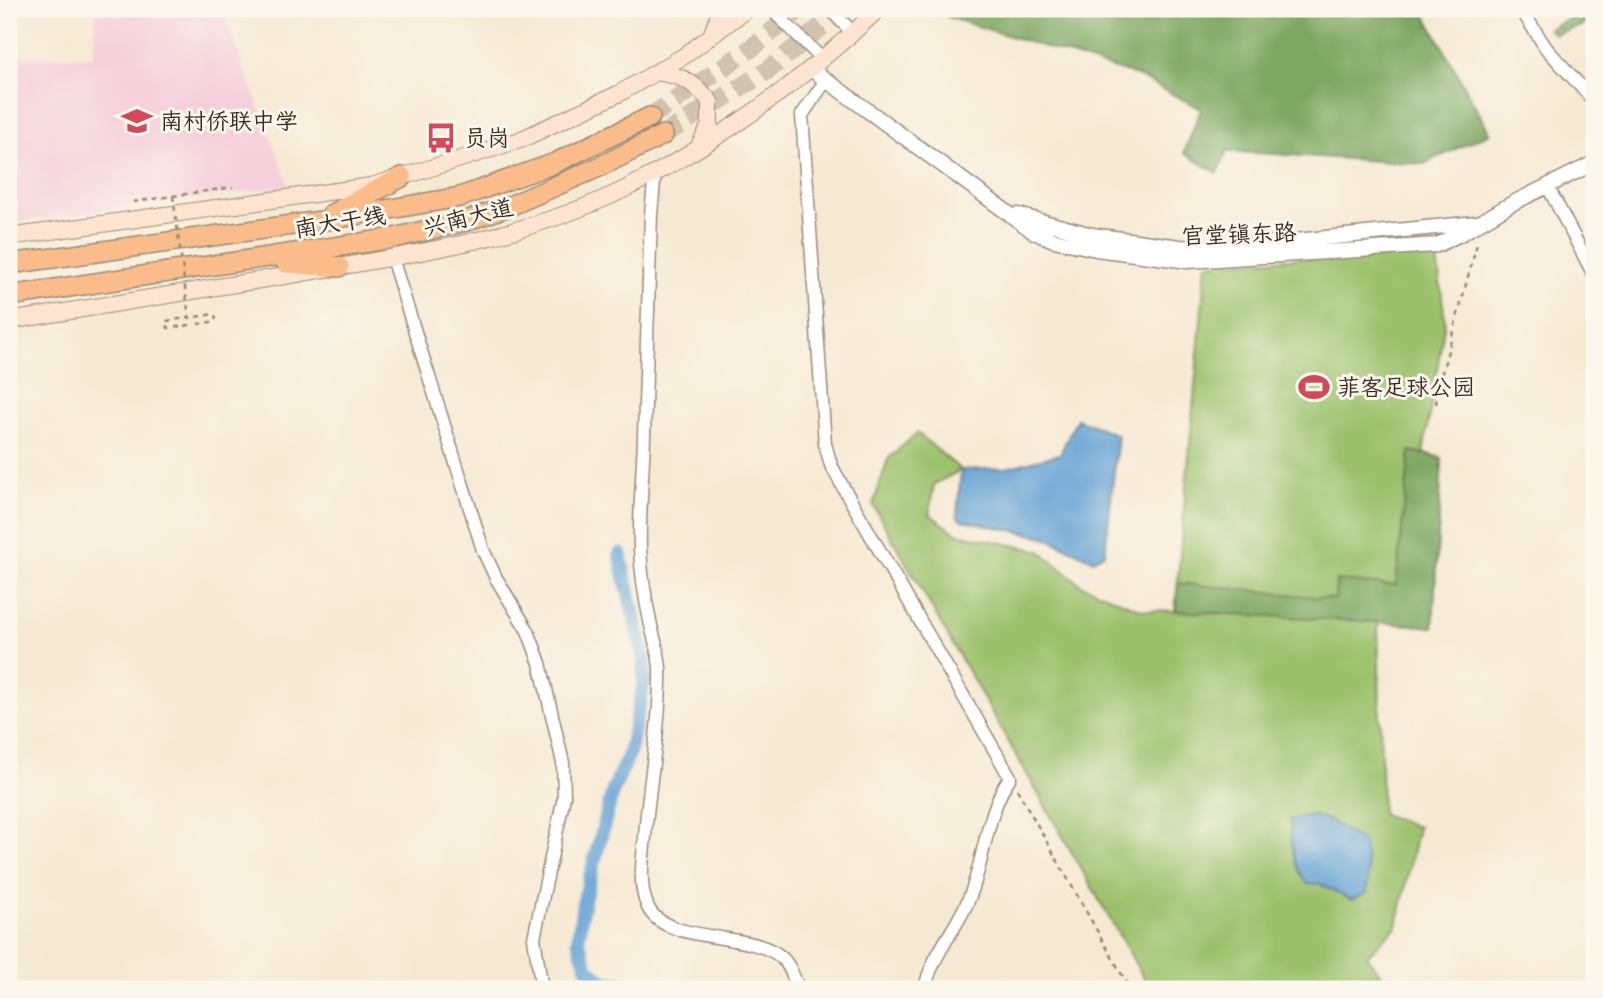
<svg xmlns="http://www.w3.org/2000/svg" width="1603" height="998" font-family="Sriracha,'LXGW WenKai TC',sans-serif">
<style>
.built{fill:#f5cfda}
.green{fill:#9cc16c;stroke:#6c7645;stroke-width:2}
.forest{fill:#7da760;stroke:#5c683f;stroke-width:2}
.water{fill:#63a1d4;stroke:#4f6679;stroke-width:2}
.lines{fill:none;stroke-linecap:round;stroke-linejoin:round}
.canal{stroke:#63a1d4;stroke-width:14}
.trunk-tunnel{stroke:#d1c3af;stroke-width:19;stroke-dasharray:19 10;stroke-linecap:butt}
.minor-casing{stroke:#988a78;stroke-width:15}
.tertiary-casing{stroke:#988a78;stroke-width:17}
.secondary-casing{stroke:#988a78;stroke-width:18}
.trunk-casing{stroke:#988a78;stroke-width:22}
.path{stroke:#988a78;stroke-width:2.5;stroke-dasharray:5 5;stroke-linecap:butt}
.minor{stroke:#fff;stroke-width:12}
.tertiary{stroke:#fff;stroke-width:14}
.secondary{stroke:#fde4d1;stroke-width:16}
.trunk{stroke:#fabc8b;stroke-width:19}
.path-bridge{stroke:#988a78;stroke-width:2.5;stroke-dasharray:5 5;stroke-linecap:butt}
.labels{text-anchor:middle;stroke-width:6;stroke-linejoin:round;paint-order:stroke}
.poi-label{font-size:23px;fill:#3b2a1e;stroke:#fbf7ec;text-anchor:start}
.street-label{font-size:23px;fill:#3b2a1e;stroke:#fbf7ec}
</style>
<rect width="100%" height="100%" fill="#fbf7ec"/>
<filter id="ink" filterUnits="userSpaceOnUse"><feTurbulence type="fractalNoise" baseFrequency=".0143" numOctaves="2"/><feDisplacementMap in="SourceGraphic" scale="14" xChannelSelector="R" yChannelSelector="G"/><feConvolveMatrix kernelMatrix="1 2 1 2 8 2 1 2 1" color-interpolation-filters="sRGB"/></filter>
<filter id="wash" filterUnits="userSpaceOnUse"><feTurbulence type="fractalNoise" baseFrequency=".00686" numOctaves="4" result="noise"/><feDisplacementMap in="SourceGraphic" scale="28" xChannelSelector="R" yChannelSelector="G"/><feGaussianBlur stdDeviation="1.57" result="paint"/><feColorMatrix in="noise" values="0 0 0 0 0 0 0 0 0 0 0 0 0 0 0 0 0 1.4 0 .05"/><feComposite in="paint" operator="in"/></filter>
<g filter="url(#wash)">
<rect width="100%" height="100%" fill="#f6e9d3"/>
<path class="built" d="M 96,9 L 222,9 L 289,186 L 9,223 L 9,57 L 93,56 Z"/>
<path class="green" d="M 1436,250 L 1445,321 L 1423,453 L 1442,458 L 1433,627 L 1378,622 L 1382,814 L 1418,827 L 1397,926 L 1367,956 L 1389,985 L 1402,989 L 1150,989 L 873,505 L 888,459 L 917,433 L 961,470 L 934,484 L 929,514 L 956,533 L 1040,551 L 1081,585 L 1142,610 L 1175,611 L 1206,264 Z"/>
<path class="forest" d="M 942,9 L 1422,9 L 1490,133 L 1424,164 L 1227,151 L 1218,173 L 1184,153 L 1201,109 L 1138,76 L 948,17 Z
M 1577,9 L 1594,9 L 1594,12 L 1581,26 L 1554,34 L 1548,29 L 1578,14 Z
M 1410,451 L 1442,458 L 1433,627 L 1378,622 L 1176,611 L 1178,583 L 1335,599 L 1336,581 L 1396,585 Z"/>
<path class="water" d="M 1077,419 L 1118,435 L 1105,553 L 1093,560 L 1045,537 L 962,520 L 957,516 L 961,470 L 1006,468 L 1060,454 Z
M 1311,815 L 1330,821 L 1364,842 L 1368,874 L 1367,893 L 1351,900 L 1318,883 L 1308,885 C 1292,864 1291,845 1290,820 Z"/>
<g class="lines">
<path class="canal" d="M 620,554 L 644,659 L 644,682 L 629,754 L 613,790 L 583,904 L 578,940 L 588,969 L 604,982 L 657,989"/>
</g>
</g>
<g filter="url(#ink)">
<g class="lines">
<path class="trunk-tunnel" d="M 650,117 L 753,47 L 800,9
M 663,135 L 767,71 L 843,9"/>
<g class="minor-casing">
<path id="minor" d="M 771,9 L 822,59
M 830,9 L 852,32
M 1521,9 L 1546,48 L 1594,101
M 826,80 L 802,115 L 825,444 L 831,465 L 843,487 L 1010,777 C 986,813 985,857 970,896 C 958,928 931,955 925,989
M 655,172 L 651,214 C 649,288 646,362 644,436 C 643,473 639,511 640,548 C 641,571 645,598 650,621 C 653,636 659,652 660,668 C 661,724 649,781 645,836 C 643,858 638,884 647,905 C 662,945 750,930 781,957 C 790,965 794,978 798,989
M 1548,187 L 1594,275
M 392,258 L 483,550 L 496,578 L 528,631 L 540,663 L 563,763 L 564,797 L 534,938 L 542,989"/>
</g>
<g class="tertiary-casing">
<path id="tertiary" d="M 811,69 L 1034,232 L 1054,240 L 1096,249 L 1188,261 L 1437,245 L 1462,233 L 1511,204 L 1594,163
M 1018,215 L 1092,235 L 1180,247 L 1224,248 L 1476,223"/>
</g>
<g class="secondary-casing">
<path id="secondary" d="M 711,36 L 721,9
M 656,72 C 683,76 692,81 710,101 L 710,125 L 699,146
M 9,237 L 371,186 L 454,161 L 520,140 L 620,93 L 684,56 L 747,9
M 9,321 C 105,306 201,290 297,274 C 407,255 523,239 625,189 C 718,143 803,80 879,9"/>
</g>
<g class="trunk-casing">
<path id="trunk" d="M 332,214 L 402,177
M 286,263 L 339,267
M 9,264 L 321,221 L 460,197 L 555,163 L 650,117
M 9,296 L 394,238 L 466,221 L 512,205 L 599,167 L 663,135"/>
</g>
<path class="path" d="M 133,202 L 233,187
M 190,325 L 168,328 L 166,321 L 215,314 L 216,321 L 198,324
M 1436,404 L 1439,384 L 1478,240
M 1017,789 L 1130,989"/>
<use href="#minor" class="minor"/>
<use href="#tertiary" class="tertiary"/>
<use href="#secondary" class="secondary"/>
<use href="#trunk" class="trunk"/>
<path class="path-bridge" d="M 173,196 L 189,318"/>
</g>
</g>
<defs>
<g id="school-bare" transform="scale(2.415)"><path d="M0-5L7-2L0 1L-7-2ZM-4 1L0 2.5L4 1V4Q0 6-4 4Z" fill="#d1495b" stroke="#fbf7ec" stroke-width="2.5" paint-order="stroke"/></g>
<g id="bus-bare" transform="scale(2.415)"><path d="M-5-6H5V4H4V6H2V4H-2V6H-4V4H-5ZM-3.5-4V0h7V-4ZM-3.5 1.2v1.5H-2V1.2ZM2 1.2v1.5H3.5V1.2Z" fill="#d1495b" stroke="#fbf7ec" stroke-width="2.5" paint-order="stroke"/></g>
<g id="stadium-bare" transform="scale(2.415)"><path d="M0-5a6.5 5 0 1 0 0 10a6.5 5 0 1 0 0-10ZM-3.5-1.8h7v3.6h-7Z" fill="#d1495b" stroke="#fbf7ec" stroke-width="2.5" paint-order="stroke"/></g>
</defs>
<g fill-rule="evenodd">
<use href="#school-bare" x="137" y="121"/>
<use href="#bus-bare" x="441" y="138"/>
<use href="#stadium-bare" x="1314" y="387"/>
</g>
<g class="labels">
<g class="poi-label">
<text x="160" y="129">南村侨联中学</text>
<text x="464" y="146">员岗</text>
<text x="1337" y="395">菲客足球公园</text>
</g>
<g class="street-label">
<text transform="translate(468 217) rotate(-14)" y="8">兴南大道</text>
<text transform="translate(340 222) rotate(-9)" y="8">南大干线</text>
<text transform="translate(1239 234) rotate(-2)" y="8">官堂镇东路</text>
</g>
</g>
<rect width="1603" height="998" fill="none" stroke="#fbf7ec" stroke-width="35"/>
</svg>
